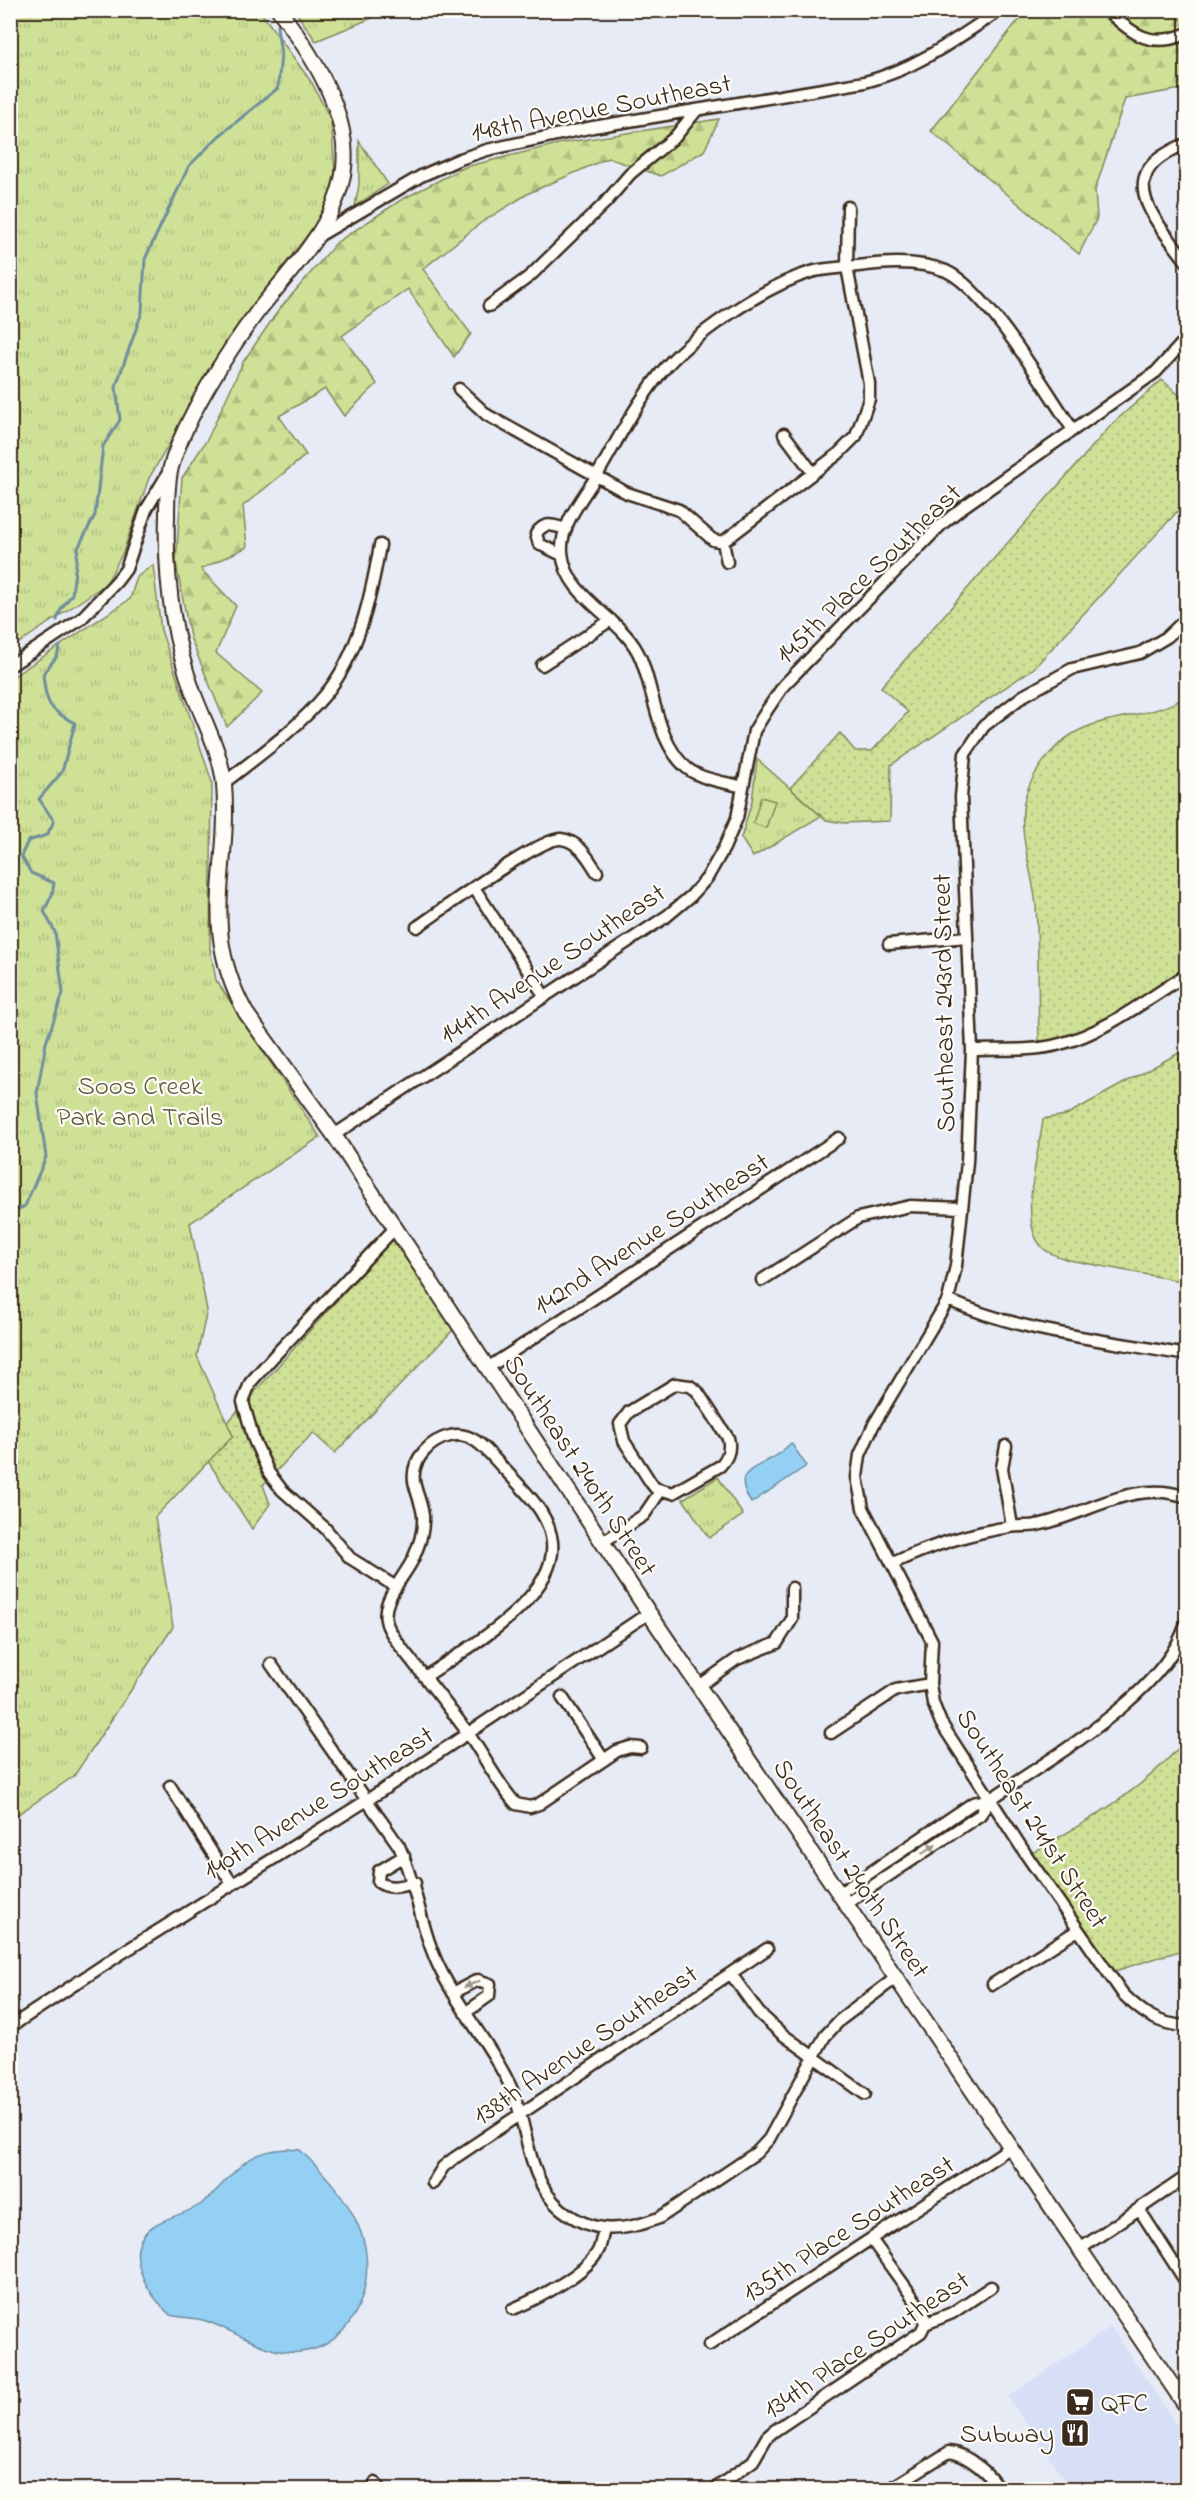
<svg xmlns="http://www.w3.org/2000/svg" width="1197" height="2500" font-family="'Indie Flower',sans-serif">
<style>
.built{fill:#d6dff5}
.grass{fill:url(#grass-dots);stroke:#84865a;stroke-width:1.5}
.forest{fill:url(#forest-firs);stroke:#84865a;stroke-width:1.5}
.park{fill:url(#park-tufts);stroke:#84865a;stroke-width:1.5}
.garden{fill:#cee196;stroke:#84865a;stroke-width:1.5}
.water{fill:#93d0f4;stroke:#708e9e;stroke-width:1.5}
.lines{fill:none;stroke-linecap:round;stroke-linejoin:round}
.stream{stroke:#708e9e;stroke-width:3}
.minor-casing{stroke:#3b2a1e;stroke-width:15}
.major-casing{stroke:#3b2a1e;stroke-width:18}
.minor{stroke:#fdfcf7;stroke-width:10}
.major{stroke:#fdfcf7;stroke-width:14}
.oneway{fill:#9c938a}
.labels{text-anchor:middle;stroke-width:4.5;stroke-linejoin:round;paint-order:stroke}
.street-label{font-size:27px;fill:#3b2a1e;stroke:#fdfcf7}
.park-label{font-size:27px;fill:#60583c;stroke:#fdfcf7}
.poi-label{font-size:27px;fill:#3b2a1e;stroke:#fdfcf7;text-anchor:start}
</style>
<defs>
<pattern id="grass-dots" width="8" height="8" patternUnits="userSpaceOnUse" patternTransform="scale(1.5)"><rect width="8" height="8" fill="#cee196"/><path d="M2 2h.1M6 6h.1" fill="none" stroke="#b2c181" stroke-width="1.8" stroke-linecap="round"/></pattern>
<pattern id="forest-firs" width="22" height="20" patternUnits="userSpaceOnUse" patternTransform="scale(1.5)"><rect width="22" height="20" fill="#cee196"/><path d="M5 1l3.5 6h-7zM16 11l3.5 6h-7z" fill="#b2c181"/></pattern>
<pattern id="park-tufts" width="24" height="20" patternUnits="userSpaceOnUse" patternTransform="scale(1.5)"><rect width="24" height="20" fill="#cee196"/><path d="M3 7l-1-3M5 7V3M7 7l1-3M15 17l-1-3M17 17v-4M19 17l1-3" fill="none" stroke="#b2c181"/></pattern>
</defs>
<rect width="100%" height="100%" fill="#e6ebf6"/>
<filter id="ink" filterUnits="userSpaceOnUse"><feTurbulence type="fractalNoise" baseFrequency=".0167" numOctaves="2"/><feDisplacementMap in="SourceGraphic" scale="12" xChannelSelector="R" yChannelSelector="G"/><feConvolveMatrix kernelMatrix="1 2 1 2 8 2 1 2 1" color-interpolation-filters="sRGB"/></filter>
<g filter="url(#ink)">
<path class="built" d="M 1111,2327 L 1186,2439 L 1186,2489 L 1071,2489 L 1008,2397 Z"/>
<path class="grass" d="M 1162,380 L 1186,401 L 1186,502 L 1034,668 L 891,765 L 890,821 L 844,823 L 826,820 L 790,788 L 840,733 L 855,751 L 872,751 L 908,712 L 881,687 L 1113,423 Z
M 1186,696 L 1186,975 L 1102,1027 L 1039,1048 C 1038,1001 1039,953 1036,906 C 1033,873 1018,835 1024,802 C 1029,776 1052,746 1074,733 C 1109,713 1152,719 1186,696 Z
M 1186,1049 L 1186,1282 L 1069,1260 C 1060,1257 1051,1255 1044,1249 C 1016,1225 1040,1151 1043,1119 L 1066,1115 Z
M 392,1239 L 454,1329 L 335,1453 L 313,1433 L 263,1485 L 270,1504 L 252,1529 L 208,1461 L 233,1436 L 227,1423 Z
M 1186,1739 L 1186,1949 L 1108,1973 L 1027,1856 C 1085,1822 1143,1792 1186,1739 Z"/>
<path class="forest" d="M 1032,11 L 1186,11 L 1186,88 L 1125,99 L 1095,190 L 1097,218 L 1079,254 L 931,131 L 1016,23 Z
M 719,119 L 704,151 L 661,176 L 608,158 L 529,193 L 482,222 L 423,269 L 471,334 L 454,357 L 408,289 L 342,336 L 377,384 L 344,416 L 325,389 L 279,416 L 306,455 L 243,506 L 247,547 L 201,569 L 236,606 L 216,653 L 262,693 L 227,727 L 190,637 L 176,563 L 182,478 L 208,438 L 243,362 L 278,311 L 337,242 L 401,200 L 465,167 L 562,143 Z"/>
<path class="park" d="M 10,11 L 260,11 L 312,83 L 331,121 L 335,172 L 330,194 L 321,217 L 244,318 L 149,478 L 123,552 L 106,584 L 13,647 L 10,643 Z
M 295,11 L 389,11 L 316,41 Z
M 359,141 L 388,184 L 355,206 L 359,185 Z
M 153,565 L 161,630 L 212,782 L 210,948 L 216,980 L 320,1137 L 190,1223 L 207,1310 L 197,1356 L 233,1436 L 155,1517 L 173,1627 L 74,1776 L 11,1819 L 11,678 L 130,599 L 137,577 Z
M 757,759 L 821,816 L 753,857 L 741,838 L 752,801 Z
M 718,1477 L 743,1515 L 709,1538 L 683,1499 Z"/>
<path class="garden" d="M 761,797 L 775,801 L 766,828 L 753,823 Z"/>
<path class="water" d="M 791,1443 L 806,1465 L 805,1467 L 751,1503 C 733,1473 748,1472 772,1458 C 779,1455 785,1448 791,1443 Z
M 287,2149 L 300,2150 C 324,2173 348,2198 360,2230 C 379,2276 357,2346 301,2352 C 267,2356 236,2331 206,2321 C 194,2317 182,2318 170,2315 C 148,2294 118,2248 155,2225 C 169,2216 187,2214 201,2204 C 233,2180 238,2151 287,2149 Z"/>
<g class="lines">
<path class="stream" d="M 57,620 L 61,609 L 72,594 L 78,548 L 95,515 L 103,446 L 120,420 L 116,386 L 142,312 L 145,259 L 189,166 L 219,136 L 278,88 L 281,54 L 277,27 L 281,19
M 10,1214 L 25,1206 L 46,1157 L 37,1093 L 46,1043 L 63,993 L 55,932 L 44,911 L 52,895 L 54,883 L 31,873 L 21,856 L 28,841 L 47,835 L 54,821 L 39,799 L 62,772 L 75,723 C 48,710 46,703 43,674 L 57,656 L 60,646
M 1166,2490 L 1186,2476"/>
<g class="minor-casing">
<path id="minor" d="M 1106,10 C 1134,34 1149,49 1186,34
M 1186,144 C 1177,147 1170,151 1161,157 C 1118,187 1166,232 1186,261
M 317,237 L 421,176 L 460,159 L 487,150 L 593,127 L 865,82 C 916,69 956,39 1000,10
M 489,306 L 530,276 L 605,203 L 630,174 L 675,137 L 696,111
M 459,389 L 487,415 L 627,493 L 679,510 L 713,540 L 723,542
M 784,434 L 813,473
M 723,542 L 838,454 L 856,436 L 869,399 L 869,383 L 847,267 L 848,207
M 723,542 L 727,562
M 562,555 L 539,544 L 536,534 C 544,521 553,525 566,529
M 1186,619 L 1167,637 L 1140,653 L 1072,669 L 1023,696 L 984,726 L 965,754 L 961,797 L 972,1050 L 967,1162 L 956,1266 L 948,1300 L 873,1426 L 860,1455 L 857,1477 L 863,1508 L 932,1641 L 930,1684 L 933,1703 L 941,1723 L 1027,1856 L 1123,1994 C 1142,2013 1159,2025 1186,2026
M 542,665 L 611,620
M 10,666 L 81,619 L 117,581 L 126,569 L 146,510 L 168,473
M 224,783 C 258,756 297,729 325,695 C 359,654 371,596 380,545
M 743,787 C 725,782 703,780 688,769 C 657,744 655,694 641,659 C 624,616 566,601 562,552 C 560,523 585,496 599,472 C 618,439 636,404 660,374 C 690,336 765,286 811,272 C 826,268 843,268 858,266 C 886,262 920,260 946,271 C 987,290 1046,390 1073,430
M 475,889 L 545,997
M 417,927 C 441,911 540,837 561,839 C 579,841 588,858 597,872
M 889,944 L 967,937
M 972,1050 C 1001,1049 1033,1052 1060,1044 C 1106,1032 1147,999 1186,975
M 334,1135 L 667,916 L 691,896 L 707,878 L 724,848 L 737,818 L 754,731 L 767,710 L 784,685 L 941,525 L 963,507 L 1156,372 L 1186,339
M 396,1227 L 274,1356 L 250,1383 L 243,1402 L 254,1440 L 269,1473 L 282,1490 L 325,1528 L 350,1558 L 396,1587
M 762,1280 L 858,1218 L 910,1206 L 962,1208
M 948,1300 C 1022,1333 1107,1340 1186,1355
M 489,1367 L 839,1138
M 675,1384 L 690,1386 L 697,1391 L 728,1438 C 731,1449 728,1458 720,1466 L 673,1493 L 655,1488 L 651,1483 L 624,1441 L 620,1424 L 629,1412 Z
M 1006,1446 L 1002,1468 L 1012,1526
M 603,1542 L 644,1515 L 661,1490
M 893,1563 C 930,1546 969,1533 1010,1527 C 1019,1525 1028,1527 1037,1525 C 1087,1515 1135,1478 1186,1497
M 271,1664 L 399,1846 C 417,1886 421,1932 441,1971 C 462,2013 494,2049 513,2092 C 528,2129 528,2182 561,2209 C 594,2235 622,2232 659,2218 L 756,2153 L 769,2139 L 825,2036 L 840,2020 L 897,1977
M 425,1677 C 465,1649 565,1595 551,1536 C 546,1510 522,1488 505,1470 C 490,1455 475,1430 450,1436 C 431,1440 411,1459 414,1481 C 416,1493 422,1504 423,1516 C 424,1532 419,1545 413,1559 C 404,1578 379,1602 387,1624 C 392,1638 406,1653 415,1665 C 433,1687 451,1710 468,1733 C 484,1756 497,1783 516,1804 L 530,1807 L 539,1804 L 617,1751 L 630,1747 L 641,1748
M 699,1686 L 737,1659 L 777,1643 L 792,1619 L 792,1588
M 562,1697 L 604,1760
M 831,1733 L 896,1690 L 930,1684
M 170,1786 L 232,1884
M 404,1856 L 379,1871 L 378,1882 C 389,1890 402,1886 415,1883
M 840,1893 L 973,1803 L 991,1799
M 847,1903 L 980,1815 L 991,1799 C 1050,1758 1166,1694 1186,1623
M 731,1974 L 759,2013 L 782,2034 L 865,2094
M 993,1984 L 1078,1930
M 453,1993 L 478,1980 L 490,1984 L 489,1996 L 465,2013
M 10,2027 L 119,1955 L 369,1799 L 649,1613
M 433,2183 L 443,2167 L 453,2159 L 767,1949
M 1139,2209 L 1186,2282
M 871,2239 L 924,2313 L 925,2324
M 1080,2249 L 1186,2177
M 513,2309 C 537,2299 588,2273 599,2249 C 601,2244 602,2236 604,2230
M 709,2345 L 1011,2147
M 375,2483 L 380,2490
M 716,2488 L 753,2461 L 767,2437 L 774,2431 L 921,2332 L 925,2324 L 952,2313 L 991,2287
M 888,2490 L 949,2452 C 967,2454 991,2474 999,2490"/>
</g>
<g class="major-casing">
<path id="major" d="M 279,10 C 311,53 350,112 344,168 C 337,225 292,268 258,311 C 227,352 185,418 171,467 C 167,482 167,500 167,516 C 165,576 172,635 193,692 C 204,722 221,752 224,784 C 231,873 198,926 246,1013 L 334,1135 L 649,1613 L 1186,2406"/>
</g>
<use href="#minor" class="minor"/>
<use href="#major" class="major"/>
</g>
<defs><path id="oneway-solid" d="M-6-.8H1V-3.2L6.5 0L1 3.2V.8H-6Z" transform="scale(1.5)"/></defs>
<g class="oneway">
<use href="#oneway-solid" transform="translate(929 1849) rotate(-34)"/>
<use href="#oneway-solid" transform="translate(472 1984) rotate(157)"/>
</g>
</g>
<defs>
<g id="supermarket-square" transform="scale(1.5)"><rect x="-9" y="-9" width="18" height="18" rx="4" fill="#3b2a1e" stroke="#fdfcf7"/><path d="M-6-5.5h2.5l.6 2H6L4.5 2H-2.5L-4.4-4H-6ZM-1.5 3.2a1.3 1.3 0 1 0 .1 0ZM3 3.2a1.3 1.3 0 1 0 .1 0Z" fill="#fff"/></g>
<g id="restaurant-square" transform="scale(1.5)"><rect x="-9" y="-9" width="18" height="18" rx="4" fill="#3b2a1e" stroke="#fdfcf7"/><path d="M-5-6h1v4h1v-4h1v4h1v-4h1v5L-1.5 .5V6h-2V.5L-5-1ZM5-6V6H3V1.5H1.5Q1.5-4 5-6Z" fill="#fff"/></g>
</defs>
<g fill-rule="evenodd">
<use href="#supermarket-square" x="1080" y="2402"/>
<use href="#restaurant-square" x="1075" y="2433"/>
</g>
<g class="labels">
<g class="street-label">
<text transform="translate(601 107) rotate(-11)" y="9">148th Avenue Southeast</text>
<text transform="translate(868 573) rotate(-44)" y="9">145th Place Southeast</text>
<text transform="translate(552 963) rotate(-34)" y="9">144th Avenue Southeast</text>
<text transform="translate(943 1003) rotate(-91)" y="9">Southeast 243rd Street</text>
<text transform="translate(651 1233) rotate(-33)" y="9">142nd Avenue Southeast</text>
<text transform="translate(581 1465) rotate(57)" y="9">Southeast 240th Street</text>
<text transform="translate(318 1802) rotate(-32)" y="9">140th Avenue Southeast</text>
<text transform="translate(1033 1818) rotate(57)" y="9">Southeast 241st Street</text>
<text transform="translate(852 1868) rotate(56)" y="9">Southeast 240th Street</text>
<text transform="translate(585 2044) rotate(-34)" y="9">138th Avenue Southeast</text>
<text transform="translate(848 2228) rotate(-33)" y="9">135th Place Southeast</text>
<text transform="translate(866 2344) rotate(-34)" y="9">134th Place Southeast</text>
</g>
<g class="park-label">
<text x="140" y="1094">Soos Creek<tspan x="140" dy="31">Park and Trails</tspan></text>
</g>
<g class="poi-label">
<text x="1101" y="2411">QFC</text>
<text x="1054" y="2442" text-anchor="end">Subway</text>
</g>
</g>
<rect width="1197" height="2500" fill="none" stroke="#fdfcf7" stroke-width="36"/>
<rect x="18" y="18" width="1161" height="2464" fill="none" stroke="#3b2a1e" stroke-width="2" filter="url(#ink)"/>
</svg>
